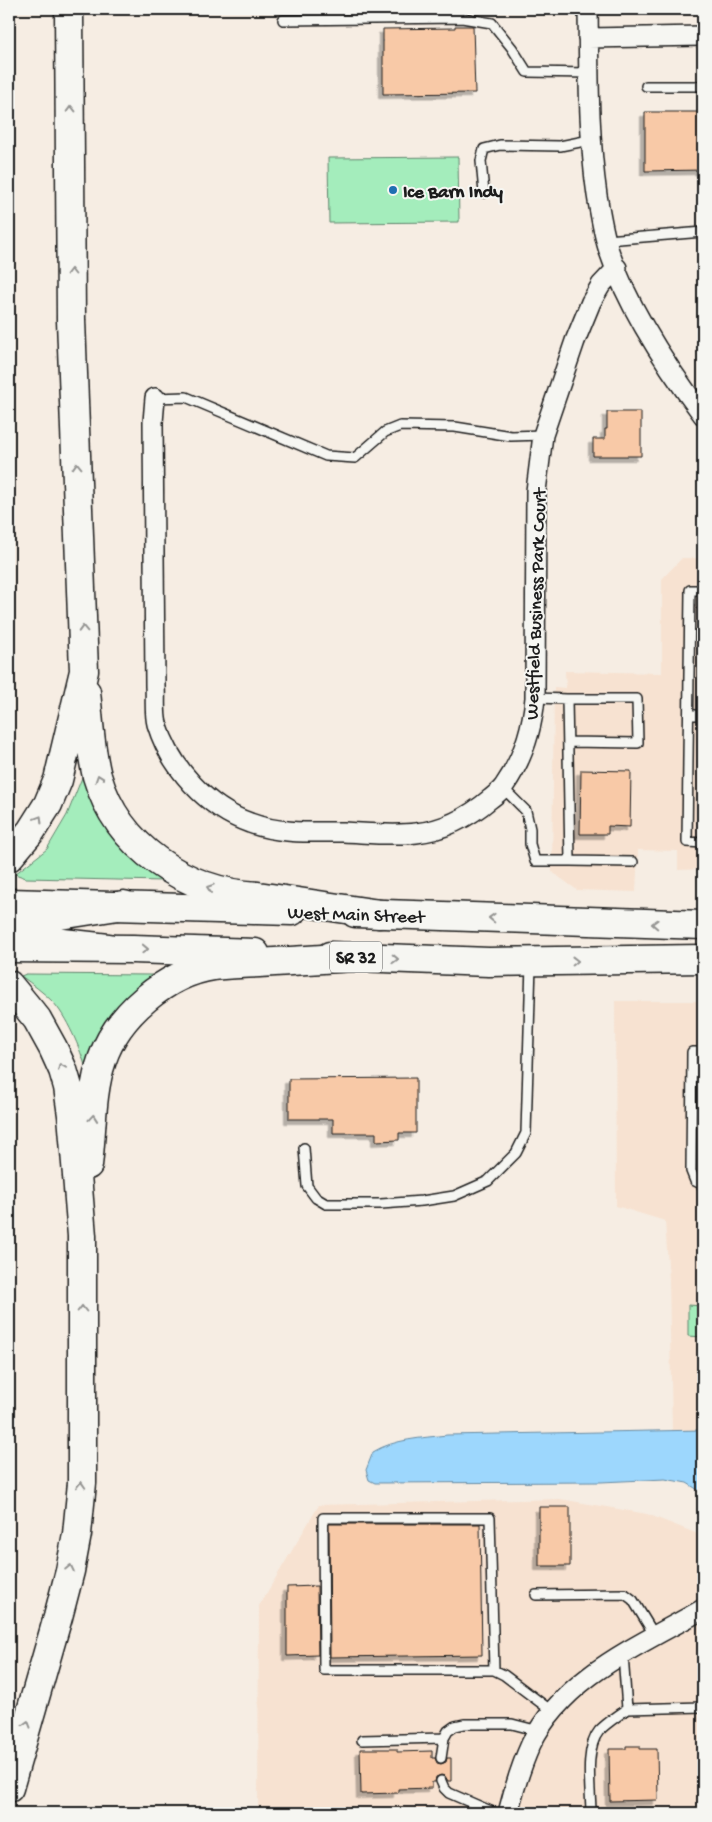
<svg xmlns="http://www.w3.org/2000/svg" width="712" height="1822" font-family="'Gochi Hand',sans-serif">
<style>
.built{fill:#f7e2d1}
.green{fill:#a4edbc;stroke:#60846c}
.water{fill:#9dd7fd;stroke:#698ca3}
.building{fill:#f8c9a7;stroke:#1c1c1c;filter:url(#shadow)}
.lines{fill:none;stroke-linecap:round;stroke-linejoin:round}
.lane-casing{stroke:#1c1c1c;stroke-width:12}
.street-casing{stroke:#1c1c1c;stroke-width:22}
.primary-casing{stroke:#1c1c1c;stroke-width:31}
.highway-casing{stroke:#1c1c1c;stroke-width:31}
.lane{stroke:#f6f6f2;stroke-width:9}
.street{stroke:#f6f6f2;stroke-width:19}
.primary{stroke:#f6f6f2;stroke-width:28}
.highway{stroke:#f6f6f2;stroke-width:28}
.oneway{stroke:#949492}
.poi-dot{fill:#1f6fb2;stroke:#f6f6f2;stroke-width:2}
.labels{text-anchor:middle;stroke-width:4;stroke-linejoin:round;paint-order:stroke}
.shield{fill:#f6f6f2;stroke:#5d5d5c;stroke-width:1}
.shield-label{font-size:18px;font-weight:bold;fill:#1c1c1c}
.poi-label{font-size:19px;font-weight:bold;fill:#1c1c1c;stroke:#f6f6f2;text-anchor:start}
.street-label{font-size:19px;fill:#1c1c1c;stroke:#f6f6f2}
</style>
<defs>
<filter id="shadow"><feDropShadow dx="-4.5" dy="4.5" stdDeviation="0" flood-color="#0004"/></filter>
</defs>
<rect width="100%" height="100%" fill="#f6ede3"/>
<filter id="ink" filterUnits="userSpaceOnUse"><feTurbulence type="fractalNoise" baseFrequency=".02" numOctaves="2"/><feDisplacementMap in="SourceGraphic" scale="10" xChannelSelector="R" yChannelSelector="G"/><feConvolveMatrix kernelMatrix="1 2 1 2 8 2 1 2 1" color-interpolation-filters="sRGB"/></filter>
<g filter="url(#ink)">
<path class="built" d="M 682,558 L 703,558 L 703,869 L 678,870 L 678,851 L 638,850 L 636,892 L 577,890 L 552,872 L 554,687 L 566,688 L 565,671 L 662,673 L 662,579 Z
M 615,1001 L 703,1001 L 703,1430 L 672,1431 L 669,1279 L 665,1221 L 616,1206 Z
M 560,1499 L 647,1514 L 703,1536 L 703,1813 L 258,1813 L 259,1606 L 319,1505 Z"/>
<path class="green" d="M 458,157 L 459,222 L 329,223 L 328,158 Z
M 83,775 L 175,884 L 163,881 L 26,878 L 15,874 L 47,849 L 67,815 Z
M 26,974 L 152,975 L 159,979 L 86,1069 C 81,1050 66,1015 52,1001 C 43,992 32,984 21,976 Z
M 688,1305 L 703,1306 L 703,1337 L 688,1336 Z"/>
<path class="water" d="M 703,1430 L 703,1493 L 687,1483 L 665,1479 L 601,1482 L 375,1483 L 369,1480 L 366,1470 L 373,1452 C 394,1439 422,1438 447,1435 Z"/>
<path class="building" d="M 455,26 L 473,26 L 475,93 L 383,94 L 383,29 L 455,28 Z
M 645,112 L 703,112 L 703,170 L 645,171 Z
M 607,412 L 641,412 L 641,456 L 593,456 L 593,439 L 605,439 L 605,429 L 607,429 Z
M 581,770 L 631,771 L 630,827 L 608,826 L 608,834 L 580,834 Z
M 416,1078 L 416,1133 L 399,1133 L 399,1140 L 376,1141 L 376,1133 L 333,1133 L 333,1119 L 289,1119 L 289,1079 Z
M 539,1507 L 570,1507 L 570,1566 L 539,1566 Z
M 329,1524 L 480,1524 L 482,1655 L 330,1657 Z
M 317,1586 L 318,1655 L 287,1656 L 287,1587 Z
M 626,1746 L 640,1746 L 640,1749 L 657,1749 L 658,1800 L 610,1801 L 609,1749 L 626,1749 Z
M 360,1749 L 397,1749 L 397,1752 L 432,1751 L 432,1758 L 435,1758 L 437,1763 L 441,1764 L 446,1762 L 447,1758 L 451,1758 L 451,1781 L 448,1781 L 445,1776 L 441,1775 L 436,1777 L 435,1782 L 432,1782 L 432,1788 L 398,1789 L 398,1793 L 361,1794 Z"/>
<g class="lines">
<g class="lane-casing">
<path id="lane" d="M 283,20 L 462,18 L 492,23 L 512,48 L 527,72 L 589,73
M 646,86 L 703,86
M 484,193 L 481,161 L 484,149 L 500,145 L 560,146 L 590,140
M 607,240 L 703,232
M 155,398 L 186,397 L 326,456 L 355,458 L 385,432 L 400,426 L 455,427 L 511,436 L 543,435
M 703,590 L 690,590 L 687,842 L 703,843
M 567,699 L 637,699 L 638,743 L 568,742
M 689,715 L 703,715
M 503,788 L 526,811 L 530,829 L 530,844 L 535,861 L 570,861 L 567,699 L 535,698
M 570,861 L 633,862
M 703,1052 L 692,1052 L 691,1171 L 695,1181 L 703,1185
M 304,1148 L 307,1186 L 316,1198 L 326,1204 L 381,1204 L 422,1201 L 454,1196 L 488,1181 L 516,1153 L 526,1133 L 531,964
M 536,1595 L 625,1594 L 633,1600 L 655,1636
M 494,1670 L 490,1518 L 323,1518 L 324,1670 L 494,1670 L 504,1675 L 553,1712
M 627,1709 L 703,1707
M 362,1740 L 444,1738 L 448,1731 L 455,1726 L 464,1724 L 512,1724 L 539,1731
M 441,1758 L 444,1738
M 441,1781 L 444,1788 L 449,1793 L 495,1813
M 591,1813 C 591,1791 584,1749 599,1731 C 606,1723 618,1716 627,1709 L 623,1655"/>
</g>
<g class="street-casing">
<path id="street" d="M 588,9 C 589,71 588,133 597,195 C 600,213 603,233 609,251 C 628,308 667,367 703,415
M 588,38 L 703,36
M 155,398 L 153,422 L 155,686 C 156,698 154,713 157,724 C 170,767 207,808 250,823 C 279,834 313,832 344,832 C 367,833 392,836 416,833 C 444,830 469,817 490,799 C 495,795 501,791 504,786 C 523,759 532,730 535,698 L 536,491 L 543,435 L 575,341 L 591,302 L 601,285 L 617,268
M 508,1813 C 514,1789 521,1766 531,1744 C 564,1676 641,1645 703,1609"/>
</g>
<g class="primary-casing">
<path id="primary" d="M 9,903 L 292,911
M 355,913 L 703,925
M 9,948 L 133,949 L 255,953
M 330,956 L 489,962 L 703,959"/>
</g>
<g class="highway-casing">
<path id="highway" d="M 86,692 C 89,720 90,749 97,776 C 118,848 186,892 258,896 L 379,914
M 9,857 L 31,831 L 48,804 L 58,780 L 84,671 L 71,320 L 69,9
M 9,923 L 124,905
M 9,931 L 45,941 L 108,948
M 9,985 L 37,1019 L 53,1048 L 63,1070 L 68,1087 L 72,1115 L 82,1236 L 82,1483 L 77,1534 L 70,1571 L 58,1617 L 9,1788
M 88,1165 C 92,1132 91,1091 102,1060 C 117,1015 166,973 214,966 C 228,964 244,964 259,963 C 291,961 322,959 354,957"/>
</g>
<use href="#lane" class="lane"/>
<use href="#street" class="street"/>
<use href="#primary" class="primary"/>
<use href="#highway" class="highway"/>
</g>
<defs><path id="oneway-chevron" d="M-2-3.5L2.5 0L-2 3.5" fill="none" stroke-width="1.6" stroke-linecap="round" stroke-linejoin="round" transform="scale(1.25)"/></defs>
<g class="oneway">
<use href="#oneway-chevron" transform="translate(71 109) rotate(-91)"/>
<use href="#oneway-chevron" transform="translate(71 272) rotate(-90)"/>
<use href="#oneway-chevron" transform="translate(77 466) rotate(-92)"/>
<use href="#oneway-chevron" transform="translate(83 629) rotate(-92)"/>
<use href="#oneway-chevron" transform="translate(99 778) rotate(-109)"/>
<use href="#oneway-chevron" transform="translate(39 819) rotate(-59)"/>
<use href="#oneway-chevron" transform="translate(210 888) rotate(-162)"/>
<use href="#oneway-chevron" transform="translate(492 918) rotate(-178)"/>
<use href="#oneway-chevron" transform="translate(655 924) rotate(-178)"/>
<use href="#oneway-chevron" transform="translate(145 949) rotate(2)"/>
<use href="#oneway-chevron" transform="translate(395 959) rotate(2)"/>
<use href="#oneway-chevron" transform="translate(575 961) rotate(-1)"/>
<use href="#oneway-chevron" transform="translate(61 1067) rotate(-112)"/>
<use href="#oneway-chevron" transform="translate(93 1118) rotate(-85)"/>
<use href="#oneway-chevron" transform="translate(82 1309) rotate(-90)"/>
<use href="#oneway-chevron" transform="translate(81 1485) rotate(-87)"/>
<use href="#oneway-chevron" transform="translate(70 1568) rotate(-78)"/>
<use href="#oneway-chevron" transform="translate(27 1724) rotate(-74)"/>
</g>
</g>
<circle class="poi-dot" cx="393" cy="190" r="5"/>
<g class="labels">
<rect class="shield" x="330" y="941.5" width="52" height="31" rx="4"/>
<g class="shield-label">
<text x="356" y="963">SR 32</text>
</g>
<g class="poi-label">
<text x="403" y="197">Ice Barn Indy</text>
</g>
<g class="street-label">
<text transform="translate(534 604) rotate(-88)" y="7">Westfield Business Park Court</text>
<text transform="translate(356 913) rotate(2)" y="7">West Main Street</text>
</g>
</g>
<rect width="712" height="1822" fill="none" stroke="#f6f6f2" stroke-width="30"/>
<rect x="15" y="15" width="682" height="1792" fill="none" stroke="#1c1c1c" stroke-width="2" filter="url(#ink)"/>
</svg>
